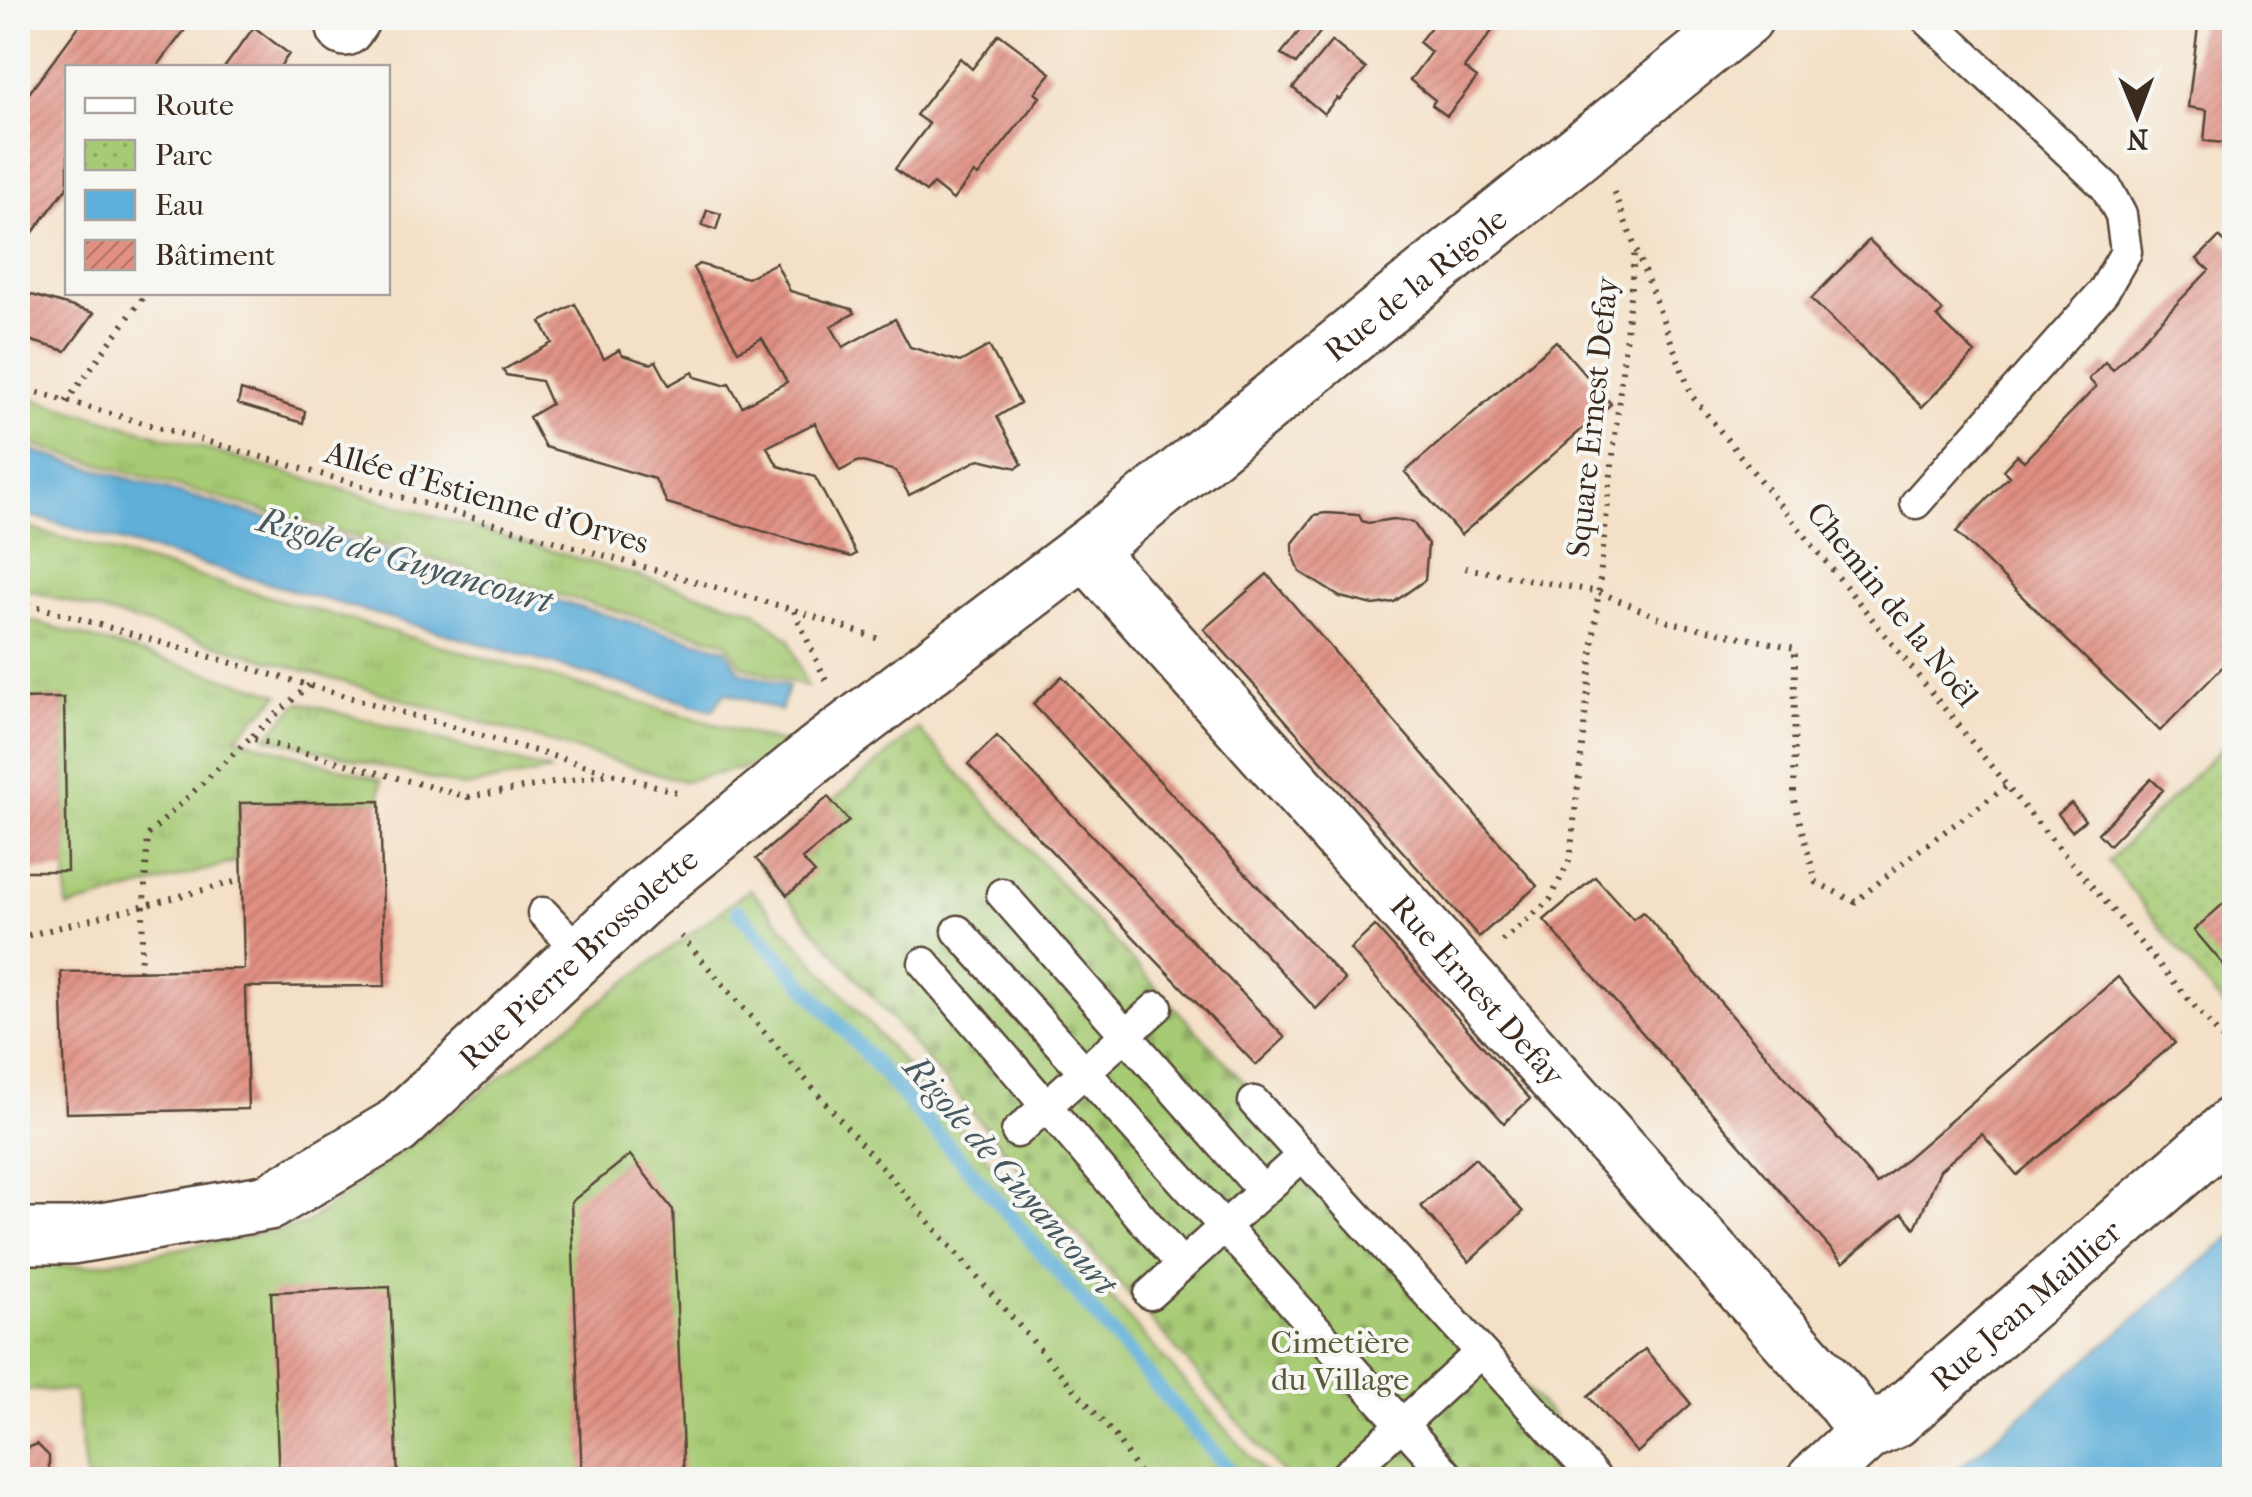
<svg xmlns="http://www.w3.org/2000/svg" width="2252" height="1497" font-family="'IM FELL French Canon',serif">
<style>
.grass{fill:url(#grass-tufts);stroke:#717a4a;stroke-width:2.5}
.cemetery{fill:url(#cemetery-stones);stroke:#717a4a;stroke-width:2.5}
.park{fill:url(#park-dots);stroke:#717a4a;stroke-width:2.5}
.water{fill:#5eafd9;stroke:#4c6c7c;stroke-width:2.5}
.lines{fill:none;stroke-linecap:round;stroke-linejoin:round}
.stream{stroke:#5eafd9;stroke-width:15}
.building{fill:url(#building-hatch)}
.lane-casing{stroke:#574537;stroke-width:35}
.street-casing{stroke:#574537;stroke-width:60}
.path{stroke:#574537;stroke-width:6;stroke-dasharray:2.5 8;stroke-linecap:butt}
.lane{stroke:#fff;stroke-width:30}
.street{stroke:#fff;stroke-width:55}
.labels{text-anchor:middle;stroke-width:8;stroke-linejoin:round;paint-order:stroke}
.street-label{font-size:32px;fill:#3b2a1e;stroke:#f6f6f2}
.park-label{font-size:32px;fill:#5b5a38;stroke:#f6f6f2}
.water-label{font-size:35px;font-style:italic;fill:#47595f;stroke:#f6f6f2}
</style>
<defs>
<pattern id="grass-tufts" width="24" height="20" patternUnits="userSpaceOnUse" patternTransform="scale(2.5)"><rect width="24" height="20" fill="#a7cb75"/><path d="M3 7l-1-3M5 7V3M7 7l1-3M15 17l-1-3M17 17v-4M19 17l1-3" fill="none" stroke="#91ae65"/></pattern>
<pattern id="cemetery-stones" width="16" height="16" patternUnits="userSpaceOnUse" patternTransform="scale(2.5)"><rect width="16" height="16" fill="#a7cb75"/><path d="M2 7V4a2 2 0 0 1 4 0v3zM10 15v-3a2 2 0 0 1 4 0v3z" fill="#91ae65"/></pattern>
<pattern id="park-dots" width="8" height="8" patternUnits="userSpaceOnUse" patternTransform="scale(2.5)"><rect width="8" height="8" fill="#a7cb75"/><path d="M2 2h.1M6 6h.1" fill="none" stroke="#91ae65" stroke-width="1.8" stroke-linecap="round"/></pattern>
<pattern id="building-hatch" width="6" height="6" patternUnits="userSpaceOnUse" patternTransform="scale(2.5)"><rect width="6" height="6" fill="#e19083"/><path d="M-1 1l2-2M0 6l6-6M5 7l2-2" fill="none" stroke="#b8766b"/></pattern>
</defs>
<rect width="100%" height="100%" fill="#f6f6f2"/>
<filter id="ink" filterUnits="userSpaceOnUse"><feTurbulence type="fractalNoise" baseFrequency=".01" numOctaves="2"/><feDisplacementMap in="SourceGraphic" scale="20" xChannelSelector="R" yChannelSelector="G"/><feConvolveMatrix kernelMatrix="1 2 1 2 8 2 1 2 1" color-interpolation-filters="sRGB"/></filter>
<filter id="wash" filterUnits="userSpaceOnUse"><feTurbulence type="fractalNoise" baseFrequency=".0048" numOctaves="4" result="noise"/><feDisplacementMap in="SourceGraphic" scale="40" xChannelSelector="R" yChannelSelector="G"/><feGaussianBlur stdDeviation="2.25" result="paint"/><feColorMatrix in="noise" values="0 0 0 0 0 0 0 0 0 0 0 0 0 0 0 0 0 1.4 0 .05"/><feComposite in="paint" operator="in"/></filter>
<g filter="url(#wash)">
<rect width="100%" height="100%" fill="#f4e0c6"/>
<path class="grass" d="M 18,394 L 753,610 L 789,639 L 807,687 L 742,666 L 726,642 L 18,441 Z
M 18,525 L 816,753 L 683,781 L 18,587 Z
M 18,617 L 280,694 L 236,737 L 381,780 L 380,801 L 240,803 L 235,862 L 67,908 L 64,698 L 18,699 Z
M 300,702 L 551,771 L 463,787 L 266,737 Z
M 750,889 L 1270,1479 L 86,1479 L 75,1391 L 18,1390 L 18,1267 L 93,1265 L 304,1225 Z"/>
<path class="cemetery" d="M 918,729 L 1610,1479 L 1288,1479 L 758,864 Z"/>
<path class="park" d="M 2234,736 L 2234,1019 L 2108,861 Z"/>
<path class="water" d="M 18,447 L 726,649 L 740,672 L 788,686 L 781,711 L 725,692 L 713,710 L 18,512 Z
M 2234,1234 L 2234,1479 L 1946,1479 Z"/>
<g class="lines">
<path class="stream" d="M 738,911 L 984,1186 L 1238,1480"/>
</g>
<g id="blocks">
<path class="building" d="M 85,18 L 174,18 L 187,27 L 156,68 L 68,68 L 68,186 L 28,239 L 18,237 L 18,108 Z
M 1438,18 L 1446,18 L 1453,23 L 1458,18 L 1502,18 L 1464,68 L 1477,78 L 1447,116 L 1432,105 L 1435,100 L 1410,80 L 1431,52 L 1419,42 Z
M 2199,18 L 2234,18 L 2234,144 L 2204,141 L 2207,110 L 2188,107 Z
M 1308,20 L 1321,31 L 1296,64 L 1281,54 Z
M 254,27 L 289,54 L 279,68 L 224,68 Z
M 999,34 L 1051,73 L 1035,93 L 1040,97 L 978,176 L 974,173 L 953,200 L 933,184 L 926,192 L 895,169 L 929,124 L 916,115 L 960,58 L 972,69 Z
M 1332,41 L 1366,69 L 1339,100 L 1337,98 L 1324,114 L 1293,88 Z
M 707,210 L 721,214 L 716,230 L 702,225 Z
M 2219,237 L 2231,248 L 2234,245 L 2234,655 L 2160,731 L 1956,532 L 2009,476 L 2003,470 L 2017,455 L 2024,461 L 2096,387 L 2089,379 L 2105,362 L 2113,370 L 2209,270 L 2197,259 Z
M 1869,240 L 1943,311 L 1937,317 L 1975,353 L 1922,407 L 1811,299 Z
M 776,263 L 790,291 L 852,309 L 855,313 L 831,326 L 843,347 L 895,319 L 910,347 L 960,362 L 989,346 L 1020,403 L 997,417 L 1022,464 L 1017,468 L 980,459 L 909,495 L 896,471 L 859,461 L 840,471 L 815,423 L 767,447 L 778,466 L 815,477 L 856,554 L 851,557 L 667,503 L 655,479 L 545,447 L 529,417 L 551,404 L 541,381 L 506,375 L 503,370 L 552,343 L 541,322 L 575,304 L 604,359 L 619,350 L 622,355 L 651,364 L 656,361 L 669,385 L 693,372 L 695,377 L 724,385 L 729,383 L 742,406 L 787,382 L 762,338 L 738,351 L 693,268 L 699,264 L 747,278 Z
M 18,291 L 94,313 L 66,351 L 18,337 Z
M 1556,341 L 1611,404 L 1461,535 L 1405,472 Z
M 241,390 L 305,411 L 303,423 L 238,404 Z
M 1325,513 L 1359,515 L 1362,521 L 1368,523 L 1393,519 L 1413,522 L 1428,544 L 1425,580 L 1394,602 L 1374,605 L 1340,597 L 1300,572 L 1293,554 L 1293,543 L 1315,515 Z
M 1267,574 L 1537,886 L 1479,937 L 1204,629 Z
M 1062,676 L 1345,980 L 1316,1009 L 1033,704 Z
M 64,698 L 67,871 L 18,871 L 18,699 Z
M 997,736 L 1285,1038 L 1256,1065 L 968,764 Z
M 2151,779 L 2163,790 L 2109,845 L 2098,833 Z
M 828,797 L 849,821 L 802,859 L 815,873 L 787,895 L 756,859 Z
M 380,801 L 385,986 L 245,987 L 248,1109 L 66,1113 L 61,972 L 244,969 L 240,803 Z
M 2071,803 L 2085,820 L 2072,831 L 2058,814 Z
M 1595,877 L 1633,919 L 1643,912 L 1877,1184 L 2118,977 L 2175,1043 L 2017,1175 L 1982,1134 L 1940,1170 L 1915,1228 L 1902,1213 L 1843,1263 L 1544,920 Z
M 2234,894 L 2234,977 L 2194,930 Z
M 1375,926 L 1530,1099 L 1504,1123 L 1350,949 Z
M 630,1155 L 673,1210 L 684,1480 L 582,1480 L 571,1202 Z
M 1475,1158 L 1523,1212 L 1469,1262 L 1421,1206 Z
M 390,1287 L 398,1480 L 279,1480 L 271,1292 Z
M 1645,1349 L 1691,1404 L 1637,1453 L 1588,1396 Z
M 37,1444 L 49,1456 L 49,1480 L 18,1480 L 18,1452 Z"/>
</g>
</g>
<g filter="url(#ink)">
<use href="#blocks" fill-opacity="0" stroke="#574537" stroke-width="2.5"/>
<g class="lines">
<g class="lane-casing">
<path id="lane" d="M 1916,503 L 2103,292 L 2126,252 L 2121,215 L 2106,187 L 1926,18
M 1002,894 L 1263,1191
M 543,913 L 581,953
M 958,931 L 1452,1480
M 924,963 L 1182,1265
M 1254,1102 L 1597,1480
M 1017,1132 L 1157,1007
M 1150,1294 L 1303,1155
M 1341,1480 L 1481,1352"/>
</g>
<g class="street-casing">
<g id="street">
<path d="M 345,28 L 352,18"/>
<path id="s1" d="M 1085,550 L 1841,1398 L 1867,1432"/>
<path id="s2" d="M 18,1236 L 72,1236 L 269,1202 L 396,1127 L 645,894 L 817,753 L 1119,524 L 1745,18"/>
<path id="s3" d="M 1815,1480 L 1867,1432 L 1894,1420 L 2234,1124"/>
</g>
</g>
<path class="path" d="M 1614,192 L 1692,396 L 2024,807 L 2234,1052
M 18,387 L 794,610 L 879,639
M 66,402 L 147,292
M 1465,568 L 1599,592 L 1669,622 L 1795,648 L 1794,800 L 1816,882 L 1855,902 L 1907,859 L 2007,786
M 18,601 L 680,793
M 794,611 L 826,681
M 309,685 L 250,738 L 468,797 L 473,805
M 468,797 L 608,774
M 681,936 L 1115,1436 L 1143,1480
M 18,938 L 242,880
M 1502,941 L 1550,900 L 1570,859 L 1635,249
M 140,971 L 148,835 L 250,738"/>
<use href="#lane" class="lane"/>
<use href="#street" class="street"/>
</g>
</g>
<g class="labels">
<g class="street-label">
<text dy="11" stroke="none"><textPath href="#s2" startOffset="1725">Rue de la Rigole</textPath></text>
<text transform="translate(1592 417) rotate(-84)" y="11">Square Ernest Defay</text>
<text transform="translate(487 497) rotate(16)" y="11">Allée d'Estienne d'Orves</text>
<text transform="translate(1893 604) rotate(51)" y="11">Chemin de la Noël</text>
<text dy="11" stroke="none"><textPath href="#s2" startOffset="650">Rue Pierre Brossolette</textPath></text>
<text dy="11" stroke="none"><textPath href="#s1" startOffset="590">Rue Ernest Defay</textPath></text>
<text dy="11" stroke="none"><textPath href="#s3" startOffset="275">Rue Jean Maillier</textPath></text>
</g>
<g class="park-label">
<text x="1340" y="1353">Cimetière<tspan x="1340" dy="37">du Village</tspan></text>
</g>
<g class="water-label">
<text transform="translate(405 560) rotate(16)" y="12">Rigole de Guyancourt</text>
<text transform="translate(1011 1175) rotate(49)" y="12">Rigole de Guyancourt</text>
</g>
</g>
<rect width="2252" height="1497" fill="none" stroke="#f6f6f2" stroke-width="60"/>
<rect x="65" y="65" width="325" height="230" fill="#f6f6f2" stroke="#aba49d" stroke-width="2.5"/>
<rect x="85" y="98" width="50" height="15" fill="#ffffff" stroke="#aba49d" stroke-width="2.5"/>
<text x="155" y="115" font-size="30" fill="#3b2a1e">Route</text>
<rect x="85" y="140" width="50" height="30" fill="url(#park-dots)" stroke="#aba49d" stroke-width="2.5"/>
<text x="155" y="165" font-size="30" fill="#3b2a1e">Parc</text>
<rect x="85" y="190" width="50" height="30" fill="#5eafd9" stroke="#aba49d" stroke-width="2.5"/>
<text x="155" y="215" font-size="30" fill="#3b2a1e">Eau</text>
<rect x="85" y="240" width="50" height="30" fill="url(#building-hatch)" stroke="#aba49d" stroke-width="2.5"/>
<text x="155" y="265" font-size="30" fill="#3b2a1e">Bâtiment</text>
<g transform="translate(2137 115) rotate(179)" stroke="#f6f6f2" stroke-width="8" paint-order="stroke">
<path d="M0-8L18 38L0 25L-18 38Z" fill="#3b2a1e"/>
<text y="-15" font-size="28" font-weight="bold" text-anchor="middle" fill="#3b2a1e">N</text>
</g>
</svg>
